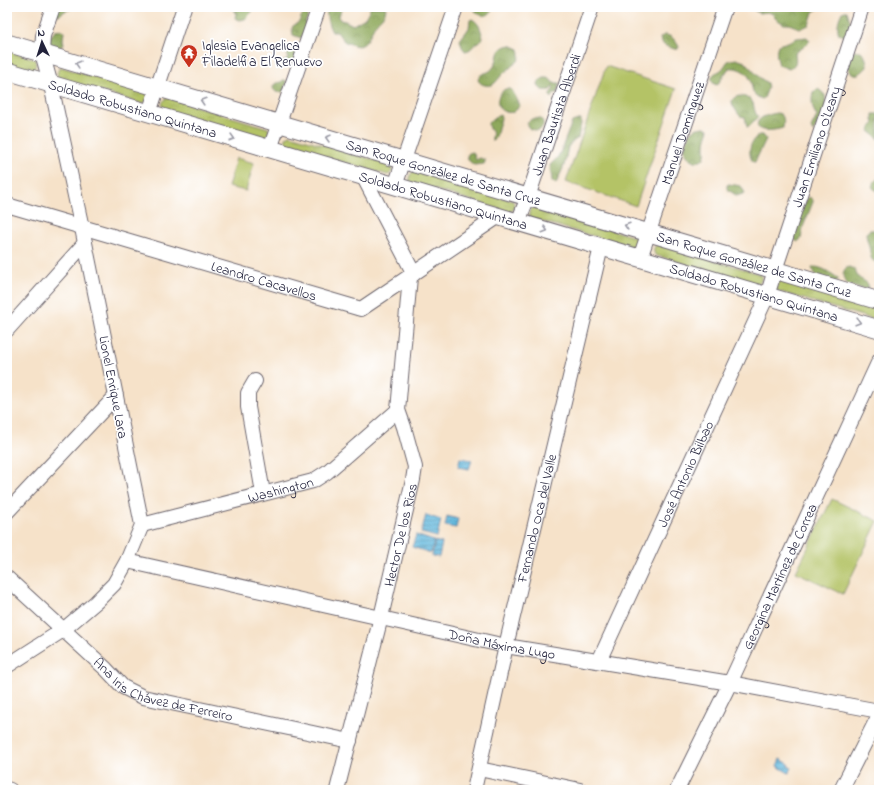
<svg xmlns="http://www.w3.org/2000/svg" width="886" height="797" font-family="'Indie Flower',sans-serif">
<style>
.grass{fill:url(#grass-tufts);stroke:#6b7250}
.forest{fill:url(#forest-crowns);stroke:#58664b}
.pitch{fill:#b4c366;stroke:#6b7250}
.water{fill:url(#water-rules);stroke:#416c8c}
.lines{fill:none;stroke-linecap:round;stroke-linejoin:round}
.minor-casing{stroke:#6c656d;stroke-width:16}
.tertiary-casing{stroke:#6c656d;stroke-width:19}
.minor{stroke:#fff;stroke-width:14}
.tertiary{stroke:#fff;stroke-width:17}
.oneway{stroke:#9c9ca7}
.labels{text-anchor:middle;stroke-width:3.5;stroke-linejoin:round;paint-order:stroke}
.poi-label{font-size:14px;fill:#22223b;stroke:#fff;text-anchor:start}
.street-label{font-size:14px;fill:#22223b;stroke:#fff}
</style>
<defs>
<pattern id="grass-tufts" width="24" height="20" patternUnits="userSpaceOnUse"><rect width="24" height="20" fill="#b4c366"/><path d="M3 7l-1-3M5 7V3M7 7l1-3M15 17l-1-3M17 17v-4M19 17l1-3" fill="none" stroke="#9aa759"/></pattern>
<pattern id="forest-crowns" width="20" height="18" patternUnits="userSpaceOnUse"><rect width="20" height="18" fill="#8fa95b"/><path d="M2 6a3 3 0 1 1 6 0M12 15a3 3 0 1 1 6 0" fill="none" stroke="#74894c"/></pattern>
<pattern id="water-rules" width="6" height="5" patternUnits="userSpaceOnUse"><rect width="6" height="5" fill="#60b7dd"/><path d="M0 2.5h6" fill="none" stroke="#4f94b4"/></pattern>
</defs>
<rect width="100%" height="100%" fill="#fff"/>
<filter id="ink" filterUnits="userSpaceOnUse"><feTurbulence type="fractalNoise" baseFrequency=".025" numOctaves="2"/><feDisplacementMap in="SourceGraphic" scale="8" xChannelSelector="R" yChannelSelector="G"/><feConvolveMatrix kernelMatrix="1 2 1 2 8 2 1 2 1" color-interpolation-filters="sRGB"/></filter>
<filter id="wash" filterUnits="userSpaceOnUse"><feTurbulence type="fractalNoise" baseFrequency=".012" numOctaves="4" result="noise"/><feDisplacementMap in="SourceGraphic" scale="16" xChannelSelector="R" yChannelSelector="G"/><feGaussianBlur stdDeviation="0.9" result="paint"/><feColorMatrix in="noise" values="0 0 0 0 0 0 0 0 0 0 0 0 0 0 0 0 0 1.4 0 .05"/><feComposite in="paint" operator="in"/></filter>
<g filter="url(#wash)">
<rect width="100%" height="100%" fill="#f6e2c9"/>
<path class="grass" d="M 7,50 L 35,59 C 36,64 36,67 33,70 L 7,65 Z
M 61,67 L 147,93 C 148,97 147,101 143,104 L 59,79 C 56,74 57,70 61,67 Z
M 168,98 L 268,128 L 269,131 L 268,136 L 264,139 L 164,110 C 161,105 162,100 168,98 Z
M 290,135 L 391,165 C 393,169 392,174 388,175 L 287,146 C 285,141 285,137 290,135 Z
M 414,171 L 513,201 L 514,204 L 514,209 L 510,212 L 410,182 C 409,177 409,175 414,171 Z
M 534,207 L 638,238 L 639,240 L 636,247 L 635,248 L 530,218 L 529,212 L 531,208 Z
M 658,244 L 760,274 C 763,279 761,283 756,285 L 655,255 C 653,250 653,247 658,244 Z
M 781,280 L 879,309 L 879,321 L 777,291 L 777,288 L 779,281 Z"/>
<path class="forest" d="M 56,7 L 76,7 L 63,12 L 59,16 L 57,14 Z
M 233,7 L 249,7 L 253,11 L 245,19 L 240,20 L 235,18 L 236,13 Z
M 328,7 L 342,7 L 339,16 L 340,20 L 345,21 L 353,25 L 365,18 L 371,7 L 386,7 C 386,16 379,18 375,25 C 368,36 367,51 351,44 C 349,43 347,43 345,42 C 342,40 340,35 337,32 L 332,32 C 328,24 325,15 328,7 Z
M 475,7 L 494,7 C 490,17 482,18 475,11 Z
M 748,7 L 821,7 L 813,12 L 809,25 L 804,27 L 799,28 L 789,24 L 784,24 L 775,18 L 773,14 L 768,12 L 759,13 Z
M 845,11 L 847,11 L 850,21 L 852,21 L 847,37 L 839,34 C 836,27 839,18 842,12 Z
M 306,13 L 308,14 L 307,19 L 305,23 L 307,23 L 306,32 L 301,38 L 293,35 L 292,28 L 293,26 L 299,22 C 301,18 301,14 306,13 Z
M 472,19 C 480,23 481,31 483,38 C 481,40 479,41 478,42 C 472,45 473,50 465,51 L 462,47 L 460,40 L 469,28 L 470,20 Z
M 62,30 L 64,32 L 63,39 L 64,44 L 56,51 L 48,49 L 46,37 L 51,36 L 55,31 Z
M 664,35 C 672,35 676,41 679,47 L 677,50 C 670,47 661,47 660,38 Z
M 807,37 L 810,40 C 807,46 800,49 795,53 C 796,61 797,65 789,69 L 779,65 C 777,58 775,52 778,45 L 788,42 L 797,38 Z
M 510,45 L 519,49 C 520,52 521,57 518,61 C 516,64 513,64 511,67 C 508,70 504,72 501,76 C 499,78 497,81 495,83 C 490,87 481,86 478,80 C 480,71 487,75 492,69 C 501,59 493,48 510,45 Z
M 293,49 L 298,49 L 295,61 L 293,60 L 287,65 L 285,65 L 283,64 L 283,62 L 288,59 C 287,54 288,51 293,49 Z
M 855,51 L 861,51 C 865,56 867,59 867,67 C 860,75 853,79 847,66 L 851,53 Z
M 736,59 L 745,62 L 759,77 L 767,83 L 768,88 L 764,98 L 762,99 C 749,94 754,87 749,77 C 746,71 736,67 729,68 L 717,85 L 714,84 L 711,80 C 714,71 716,74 721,70 C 724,68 726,63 728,61 Z
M 544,78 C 549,78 550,78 553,83 L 560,83 L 557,93 L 554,93 L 552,98 L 550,96 L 550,94 L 554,88 L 553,86 L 550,90 C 544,91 539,90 538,84 L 539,81 Z
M 283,80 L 285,80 L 287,82 L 283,92 C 278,93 275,93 273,88 C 274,82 277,83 282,82 Z
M 505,89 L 510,89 L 512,90 L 520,105 L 514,112 C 497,116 492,98 505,89 Z
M 818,89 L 822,92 L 825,95 L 826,110 L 813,132 L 811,128 L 817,116 C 812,110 811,99 813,92 Z
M 740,96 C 759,99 750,106 758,117 L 749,127 L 747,127 L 745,117 L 740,116 C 735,109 725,98 740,96 Z
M 776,113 C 785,113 784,122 783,128 C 776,130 770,131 763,130 C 755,129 756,120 763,117 C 767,115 772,114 776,113 Z
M 873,114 L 879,114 L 879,139 L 869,131 L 871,127 L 874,124 L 873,119 Z
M 500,115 L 501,117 C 501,121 499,124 498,128 C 497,134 497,137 492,141 C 491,137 495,131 489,129 L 488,123 L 490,121 Z
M 534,118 L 541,119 L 543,122 L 543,127 L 538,131 L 530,129 C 524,124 529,120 534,118 Z
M 581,119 L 581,124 L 578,138 L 571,143 L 568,147 L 564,166 L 558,179 L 556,184 L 552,181 L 550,165 L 557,158 L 560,153 L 572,122 Z
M 703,127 L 705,127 L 709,130 C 707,135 705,140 705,145 C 705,149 706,154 704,158 C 699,166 687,158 685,152 C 683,146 689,133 694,130 C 696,128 700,128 703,127 Z
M 759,135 L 763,135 L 766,139 L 755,162 L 753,162 C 747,154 750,140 759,135 Z
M 473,152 L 476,160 L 480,158 L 485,160 L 485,162 L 484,164 L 474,165 L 468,160 L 467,155 L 469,153 Z
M 879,178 L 879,191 L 878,191 L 874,189 L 872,187 L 874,182 Z
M 729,184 L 741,186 L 745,193 L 737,196 L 727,189 L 727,185 Z
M 809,197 L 813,200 L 813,202 L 803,227 L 801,239 L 797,242 L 794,239 L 793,237 L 799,215 L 807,198 Z
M 870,230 L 875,230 L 879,231 L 879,263 C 869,262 871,254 869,247 C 868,242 866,238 866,233 Z
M 814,267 C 823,267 832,274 839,279 L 832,284 C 823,280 815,277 812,268 Z
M 849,267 C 858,270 855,274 859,278 C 860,279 865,281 868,284 L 868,289 L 865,289 C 861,288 856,288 852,286 C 844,284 840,274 846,268 Z"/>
<path class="pitch" d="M 606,66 L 676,89 L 636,206 L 566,182 Z
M 236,158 L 254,163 L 246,191 L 228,187 Z
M 832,499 L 878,521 L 843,594 L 796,572 Z"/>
<path class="water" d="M 460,458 L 472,460 L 469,469 L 458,467 Z
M 426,515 L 441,520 L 437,537 L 421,533 Z
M 447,516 L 458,519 L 456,528 L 445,526 Z
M 416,535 L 434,541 L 431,553 L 412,547 Z
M 435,541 L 442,543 L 439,557 L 432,556 Z
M 780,759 L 789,764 L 788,766 L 792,768 L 789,773 L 777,766 Z"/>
</g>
<g filter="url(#ink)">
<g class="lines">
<g class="minor-casing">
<g id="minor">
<path d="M 149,113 L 184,7"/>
<path d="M 270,149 L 319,7"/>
<path d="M 363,176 L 414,274"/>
<path d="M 395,186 L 456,7"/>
<path id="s1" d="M 7,205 L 361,309 L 499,216"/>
<path id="s2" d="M 518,222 L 528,197 L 592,7"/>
<path id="s3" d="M 640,258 L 725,7"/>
<path d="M 7,330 L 85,243"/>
<path d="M 255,381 L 248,393 L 248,407 L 263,493"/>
<path d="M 7,512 L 116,396"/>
<path id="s4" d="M 142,525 L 313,481 L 327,472 L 398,410"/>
<path id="s5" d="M 127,561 L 506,646 L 730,683 L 879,711"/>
<path id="s6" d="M 7,578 L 106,669 L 123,687 L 143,697 L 350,741"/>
<path id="s7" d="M 599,661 L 767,296 L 775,270 L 862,7"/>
<path d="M 7,666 L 63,630 L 96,602 L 114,584 L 127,561 L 142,525 L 82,228 L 51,85 L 42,53 L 43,36 L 53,7"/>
<path d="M 479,769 L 580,790"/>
<path d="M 7,789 L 10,790"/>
<path id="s8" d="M 337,790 L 381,617 L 413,480 L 415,467 L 404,427 L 398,410 L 410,277"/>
<path id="s9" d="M 474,790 L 506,646 L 601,247"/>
<path id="s10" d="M 677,790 L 730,683 L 879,361"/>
<path d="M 841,790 L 879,715"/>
</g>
</g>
<g class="tertiary-casing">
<g id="tertiary">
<path id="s11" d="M 7,43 L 879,301"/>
<path id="s12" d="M 7,71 L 879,329"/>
</g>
</g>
<use href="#minor" class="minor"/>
<use href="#tertiary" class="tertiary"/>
</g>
<defs><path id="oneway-chevron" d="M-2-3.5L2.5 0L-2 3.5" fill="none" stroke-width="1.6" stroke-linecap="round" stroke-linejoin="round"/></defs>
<g class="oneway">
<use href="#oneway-chevron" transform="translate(78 64) rotate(-164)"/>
<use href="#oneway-chevron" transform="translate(203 101) rotate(-163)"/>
<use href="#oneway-chevron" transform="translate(232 138) rotate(16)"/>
<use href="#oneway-chevron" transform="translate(328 138) rotate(-164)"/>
<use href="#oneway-chevron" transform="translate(627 226) rotate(-163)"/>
<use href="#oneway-chevron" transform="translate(545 230) rotate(16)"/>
<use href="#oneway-chevron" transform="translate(858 322) rotate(16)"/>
</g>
</g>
<defs>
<g id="temple-pin" transform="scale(0.9)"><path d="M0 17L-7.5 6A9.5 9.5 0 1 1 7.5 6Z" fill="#c8321e" stroke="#fff"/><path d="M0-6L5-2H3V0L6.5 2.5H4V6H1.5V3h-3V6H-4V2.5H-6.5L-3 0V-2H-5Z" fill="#fff"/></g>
</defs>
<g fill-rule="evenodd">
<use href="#temple-pin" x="189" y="53"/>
</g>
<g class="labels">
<g class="poi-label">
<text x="202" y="50">Iglesia Evangelica<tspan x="202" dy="16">Filadelfia El Renuevo</tspan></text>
</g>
<g class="street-label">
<text dy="5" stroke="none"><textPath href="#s12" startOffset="131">Soldado Robustiano Quintana</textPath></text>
<text dy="5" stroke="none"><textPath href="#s2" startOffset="114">Juan Bautista Alberdi</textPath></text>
<text dy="5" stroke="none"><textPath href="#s3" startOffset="132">Manuel Dominguez</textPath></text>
<text dy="5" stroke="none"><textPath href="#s7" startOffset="559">Juan Emiliano O'Leary</textPath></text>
<text dy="5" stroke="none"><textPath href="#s11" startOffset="455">San Roque González de Santa Cruz</textPath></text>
<text dy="5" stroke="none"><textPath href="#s12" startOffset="455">Soldado Robustiano Quintana</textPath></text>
<text dy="5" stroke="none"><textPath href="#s11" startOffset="779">San Roque González de Santa Cruz</textPath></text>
<text dy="5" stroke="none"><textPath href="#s1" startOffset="268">Leandro Cacavellos</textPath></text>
<text dy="5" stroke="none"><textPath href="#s12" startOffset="779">Soldado Robustiano Quintana</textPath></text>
<text transform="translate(114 387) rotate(79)" y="5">Lionel Enrique Lara</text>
<text dy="5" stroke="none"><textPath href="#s7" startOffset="206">José Antonio Bilbao</textPath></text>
<text dy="5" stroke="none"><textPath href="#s4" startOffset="143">Washington</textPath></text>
<text dy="5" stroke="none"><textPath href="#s9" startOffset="279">Fernando Oca del Valle</textPath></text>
<text dy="5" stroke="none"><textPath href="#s8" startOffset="263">Hector De los Rios</textPath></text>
<text dy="5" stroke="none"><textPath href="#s10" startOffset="237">Georgina Martínez de Correa</textPath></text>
<text dy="5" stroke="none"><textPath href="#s5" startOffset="384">Doña Máxima Lugo</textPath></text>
<text dy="5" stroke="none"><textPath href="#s6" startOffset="197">Ana Iris Chávez de Ferreiro</textPath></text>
</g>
</g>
<rect width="886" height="797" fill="none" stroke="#fff" stroke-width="24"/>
<g transform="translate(42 42) rotate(356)" stroke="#ffffff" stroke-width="3" paint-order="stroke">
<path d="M0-3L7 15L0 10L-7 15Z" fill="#22223b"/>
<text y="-6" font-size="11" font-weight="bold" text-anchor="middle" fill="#22223b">N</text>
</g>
</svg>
